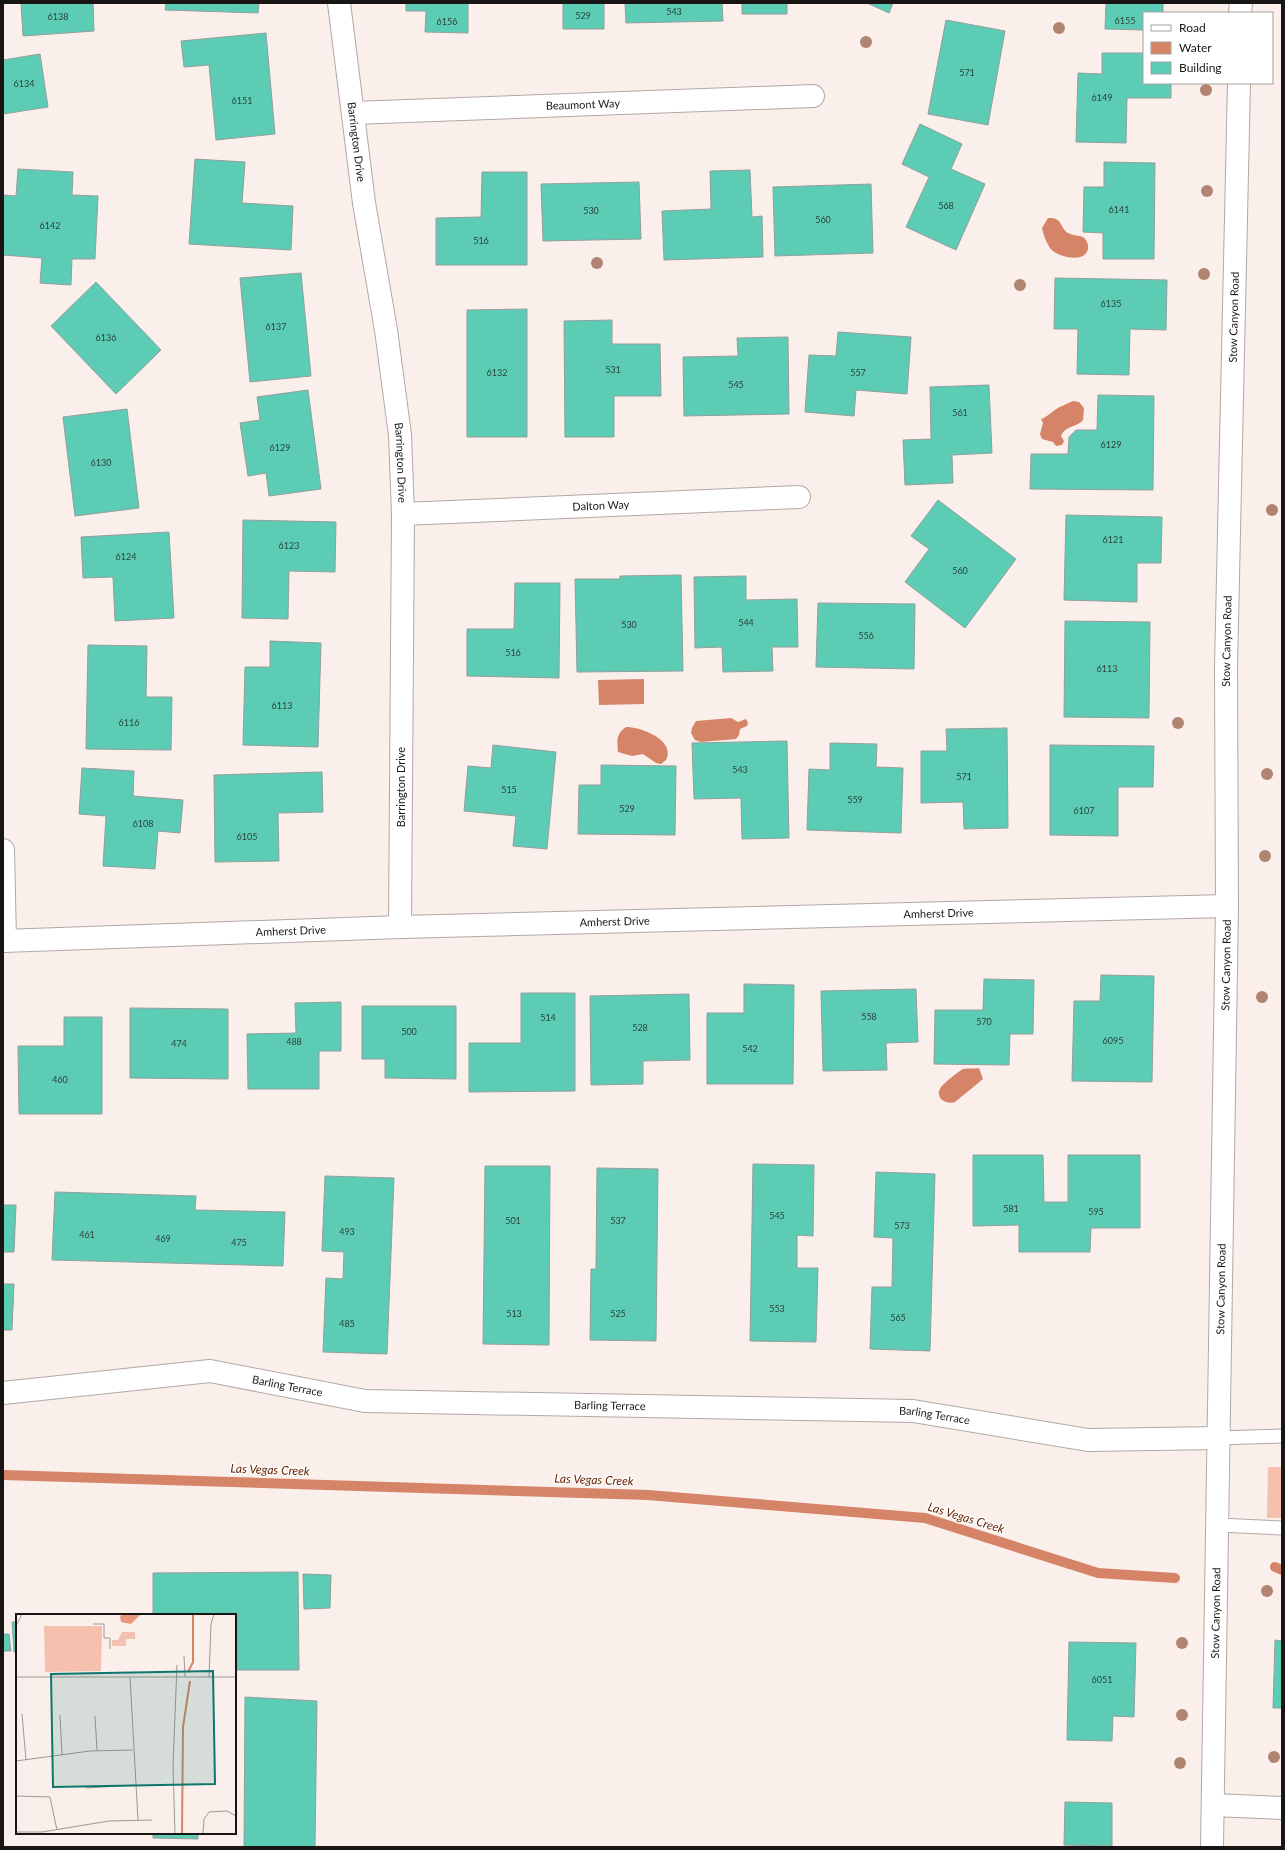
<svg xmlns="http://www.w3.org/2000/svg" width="1285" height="1850" font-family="Lato,sans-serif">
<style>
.green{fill:#f5c1ae}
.water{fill:#d58467}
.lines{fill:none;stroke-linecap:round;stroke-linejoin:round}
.stream{stroke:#d58467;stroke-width:10}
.building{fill:#5cccb5;stroke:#949e9b}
.lane-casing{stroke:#b2a8a5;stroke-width:15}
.street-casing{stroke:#b2a8a5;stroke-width:24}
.lane{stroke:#fff;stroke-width:13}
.street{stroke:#fff;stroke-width:22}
.tree{fill:#b18471}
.labels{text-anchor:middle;stroke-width:3;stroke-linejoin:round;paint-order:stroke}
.number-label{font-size:9px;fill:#2a433c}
.street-label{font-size:11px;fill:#191514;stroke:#fff}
.water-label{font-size:12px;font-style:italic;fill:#6b2302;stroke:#fff}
.inset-river{fill:none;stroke:#d58467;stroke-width:2}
.inset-road{fill:none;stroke:#a09895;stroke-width:1}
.view{fill:#0f766e;fill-opacity:0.15;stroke:#0f766e;stroke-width:2}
.inset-edge{fill:none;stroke:#191514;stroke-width:2}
</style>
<rect width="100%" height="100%" fill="#faefeb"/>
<path class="green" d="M 1268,1467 L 1282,1467 L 1282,1518 L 1267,1518 Z"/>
<path class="water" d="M 1048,218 C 1063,217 1059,227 1068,233 C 1073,236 1079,235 1083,237 C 1086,239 1087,242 1088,245 C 1090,265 1057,258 1050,248 C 1046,242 1043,234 1042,228 Z
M 1073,401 L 1079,402 L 1084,408 L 1083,420 C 1076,428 1066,425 1061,436 L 1064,441 L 1062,445 L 1056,446 L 1053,442 L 1042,439 L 1040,434 L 1043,423 L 1041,419 C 1047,417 1050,413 1055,410 C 1060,406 1067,404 1073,401 Z
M 644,679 L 644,704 L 599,705 L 598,680 Z
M 731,718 L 738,722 L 746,719 L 748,723 L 747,726 L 740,729 L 739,735 L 736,739 L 701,742 L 695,740 L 691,733 L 692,728 L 696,721 Z
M 626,727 C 641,727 676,740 666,760 L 661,764 L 656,763 L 643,754 L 632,756 L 618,752 C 617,740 616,734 626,727 Z
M 979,1068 L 983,1079 L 955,1102 C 945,1105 934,1097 941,1087 C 943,1084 959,1071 963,1069 C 968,1068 975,1069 979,1068 Z"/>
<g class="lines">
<path class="stream" d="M 3,1475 L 648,1495 L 925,1518 L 1098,1573 L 1175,1578
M 1275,1567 L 1282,1570"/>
</g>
<path class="building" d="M 21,3 L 93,3 L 94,31 L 23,36 Z
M 166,3 L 259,3 L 258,13 L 165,10 Z
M 406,3 L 468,3 L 468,33 L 425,32 L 426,11 L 406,11 Z
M 563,3 L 604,3 L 604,29 L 563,29 Z
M 625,3 L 722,3 L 723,21 L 626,23 Z
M 742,3 L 787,3 L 787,14 L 742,14 Z
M 867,3 L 893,3 L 889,13 Z
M 1106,3 L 1163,3 L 1163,13 L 1144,13 L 1144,30 L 1105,29 Z
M 946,20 L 1005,31 L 988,125 L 928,114 Z
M 266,33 L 275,134 L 216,140 L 209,65 L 184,67 L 181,41 Z
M 1102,53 L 1144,53 L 1144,83 L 1171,83 L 1171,98 L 1127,98 L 1126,143 L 1076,142 L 1078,73 L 1102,74 Z
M 40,54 L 48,107 L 3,114 L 3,60 Z
M 920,124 L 962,144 L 951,169 L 985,184 L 956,250 L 906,227 L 929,177 L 902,164 Z
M 195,159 L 245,162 L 242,203 L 293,206 L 291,250 L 189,244 Z
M 1104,162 L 1155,163 L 1154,259 L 1103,259 L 1103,233 L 1083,232 L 1084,187 L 1104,187 Z
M 18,169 L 73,172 L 72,195 L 98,196 L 95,259 L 72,259 L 71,285 L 40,283 L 42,258 L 3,255 L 3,195 L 16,196 Z
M 750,170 L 752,217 L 762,216 L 763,257 L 664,260 L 662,211 L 711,209 L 710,171 Z
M 482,172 L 527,172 L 527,265 L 436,265 L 436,218 L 481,217 Z
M 639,182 L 641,239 L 543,241 L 541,184 Z
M 871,184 L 873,253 L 775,256 L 773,187 Z
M 301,273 L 311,376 L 250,382 L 240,278 Z
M 1055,278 L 1167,280 L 1166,330 L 1130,329 L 1129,375 L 1077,374 L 1078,329 L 1054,329 Z
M 96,282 L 161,350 L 116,394 L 51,326 Z
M 527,309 L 527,437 L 467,437 L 467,310 Z
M 612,320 L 612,344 L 660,344 L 661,396 L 614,396 L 614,437 L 565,437 L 564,321 Z
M 838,332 L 911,337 L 907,394 L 856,390 L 854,416 L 805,412 L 809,355 L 836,356 Z
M 788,337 L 789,414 L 684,416 L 683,357 L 738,356 L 737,338 Z
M 989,385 L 992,453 L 952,455 L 953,483 L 905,485 L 903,440 L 931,439 L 930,387 Z
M 308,390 L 321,489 L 269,496 L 266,473 L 248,476 L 240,423 L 260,420 L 257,397 Z
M 1098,395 L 1154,396 L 1153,490 L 1030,489 L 1031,454 L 1068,454 L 1069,437 L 1076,430 L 1097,430 Z
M 127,409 L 139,508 L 75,516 L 63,417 Z
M 938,500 L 1016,559 L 965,628 L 905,582 L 929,549 L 911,536 Z
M 1066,515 L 1162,517 L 1161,563 L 1137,563 L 1137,602 L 1064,600 Z
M 243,520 L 336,522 L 335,572 L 289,571 L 288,619 L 242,618 Z
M 169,532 L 174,618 L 115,621 L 113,577 L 83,578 L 81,537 Z
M 681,575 L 683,671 L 577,672 L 575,579 L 620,579 L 620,576 Z
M 746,576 L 746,600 L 797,599 L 798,647 L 772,647 L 773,671 L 723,672 L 722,647 L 695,648 L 694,577 Z
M 515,583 L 560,583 L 559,678 L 467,676 L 467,629 L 514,629 Z
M 818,603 L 915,604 L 914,669 L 816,667 Z
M 1065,621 L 1150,622 L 1149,718 L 1064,717 Z
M 270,641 L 321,643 L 318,747 L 243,745 L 245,667 L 270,667 Z
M 88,645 L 147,646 L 146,697 L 172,697 L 171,750 L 86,749 Z
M 1007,728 L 1008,828 L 964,829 L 963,802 L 921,803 L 921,751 L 947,751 L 946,729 Z
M 787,741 L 789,838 L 742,839 L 741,798 L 694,799 L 692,743 Z
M 830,743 L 877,744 L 876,767 L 903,768 L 901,833 L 807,830 L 809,769 L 830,770 Z
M 493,745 L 556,752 L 547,849 L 513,846 L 516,816 L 464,811 L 468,766 L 491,768 Z
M 1050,745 L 1154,746 L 1153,787 L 1118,787 L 1118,836 L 1050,835 Z
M 601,765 L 676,766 L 675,835 L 578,834 L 579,785 L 601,785 Z
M 82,768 L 134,771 L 133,796 L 183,800 L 180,833 L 158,831 L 155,869 L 103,866 L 106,816 L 79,814 Z
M 322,772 L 323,812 L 278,813 L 279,861 L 215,862 L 214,775 Z
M 1101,975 L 1154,976 L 1152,1082 L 1072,1081 L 1074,1001 L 1100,1001 Z
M 984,979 L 1034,980 L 1033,1034 L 1010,1034 L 1009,1065 L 934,1064 L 935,1010 L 983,1010 Z
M 744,984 L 794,985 L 793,1084 L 707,1084 L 707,1013 L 744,1013 Z
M 916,989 L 918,1042 L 886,1043 L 887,1070 L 823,1071 L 821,991 Z
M 521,993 L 575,993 L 575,1091 L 469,1092 L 469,1043 L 521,1043 Z
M 689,994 L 690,1060 L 643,1061 L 643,1084 L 591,1085 L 590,996 Z
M 341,1002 L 341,1051 L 319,1051 L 319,1089 L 248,1089 L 247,1034 L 296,1033 L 295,1003 Z
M 362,1006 L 456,1006 L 456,1079 L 385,1078 L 385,1059 L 362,1059 Z
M 130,1008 L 228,1009 L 228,1079 L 130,1078 Z
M 64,1017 L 102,1017 L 102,1114 L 19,1114 L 18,1046 L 64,1046 Z
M 973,1155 L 1043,1155 L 1044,1202 L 1068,1202 L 1068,1155 L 1140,1155 L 1140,1228 L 1091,1228 L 1090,1252 L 1019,1252 L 1019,1225 L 973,1226 Z
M 753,1164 L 814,1165 L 813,1236 L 797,1235 L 797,1268 L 818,1268 L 816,1342 L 750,1341 Z
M 485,1166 L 550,1166 L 549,1345 L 483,1344 Z
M 597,1168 L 658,1169 L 656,1341 L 590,1340 L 591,1269 L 596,1269 Z
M 876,1172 L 935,1174 L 930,1351 L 870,1349 L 872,1287 L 892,1287 L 893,1238 L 874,1237 Z
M 325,1176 L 394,1178 L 387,1354 L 323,1352 L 326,1278 L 343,1279 L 344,1252 L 322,1251 Z
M 55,1192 L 196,1196 L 195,1210 L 285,1212 L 283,1266 L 52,1260 Z
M 3,1205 L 16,1205 L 14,1252 L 3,1252 Z
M 3,1284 L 14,1284 L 12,1330 L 3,1330 Z
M 298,1572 L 299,1670 L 235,1670 L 235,1615 L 153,1615 L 153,1573 Z
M 303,1574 L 331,1575 L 330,1608 L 304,1609 Z
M 12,1622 L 17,1622 L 17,1652 L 14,1652 Z
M 3,1634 L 9,1634 L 11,1651 L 3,1651 Z
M 1275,1640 L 1282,1641 L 1282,1708 L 1273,1708 Z
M 1069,1642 L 1136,1643 L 1134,1717 L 1113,1716 L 1112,1741 L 1067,1740 Z
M 245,1697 L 317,1701 L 315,1847 L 244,1847 Z
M 1065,1802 L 1112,1803 L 1112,1846 L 1064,1845 Z
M 153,1833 L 198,1833 L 198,1839 L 153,1838 Z"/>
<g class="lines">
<g class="lane-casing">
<path id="lane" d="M 1219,1438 L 1282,1436
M 1218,1525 L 1282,1528"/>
</g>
<g class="street-casing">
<g id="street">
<path id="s1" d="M 339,3 L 364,203 L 386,330 L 400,435 L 403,514 L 400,927"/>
<path d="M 1240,13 L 1241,3"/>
<path id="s2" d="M 353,113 L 813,96"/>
<path id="s3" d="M 403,514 L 799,497"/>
<path d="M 3,850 L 5,941"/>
<path id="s4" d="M 3,941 L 400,927 L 1227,906"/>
<path id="s5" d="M 3,1393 L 210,1371 L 365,1401 L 913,1411 L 1088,1440 L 1219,1438"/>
<path d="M 1213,1805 L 1282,1808"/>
<path id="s6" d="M 1212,1847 L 1227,906 L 1226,667 L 1239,83"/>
</g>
</g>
<use href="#lane" class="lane"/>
<use href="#street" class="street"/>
</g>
<g class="tree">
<circle cx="1059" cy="28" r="6"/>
<circle cx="866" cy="42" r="6"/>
<circle cx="1206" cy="90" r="6"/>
<circle cx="1207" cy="191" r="6"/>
<circle cx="597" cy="263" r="6"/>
<circle cx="1204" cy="274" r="6"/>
<circle cx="1020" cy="285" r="6"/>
<circle cx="1272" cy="510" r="6"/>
<circle cx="1178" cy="723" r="6"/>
<circle cx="1267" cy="774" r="6"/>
<circle cx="1265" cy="856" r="6"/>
<circle cx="1262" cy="997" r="6"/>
<circle cx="1267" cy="1591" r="6"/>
<circle cx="1182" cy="1643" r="6"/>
<circle cx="1182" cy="1715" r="6"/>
<circle cx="1274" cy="1757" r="6"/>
<circle cx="1180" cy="1763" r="6"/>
</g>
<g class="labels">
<g class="number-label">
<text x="674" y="15">543</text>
<text x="583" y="19">529</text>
<text x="58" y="20">6138</text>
<text x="1125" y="24">6155</text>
<text x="447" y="25">6156</text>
<text x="967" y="76">571</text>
<text x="24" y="87">6134</text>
<text x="1102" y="101">6149</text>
<text x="242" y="104">6151</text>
<text x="946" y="209">568</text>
<text x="1119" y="213">6141</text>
<text x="591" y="214">530</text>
<text x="823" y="223">560</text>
<text x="50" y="229">6142</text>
<text x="481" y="244">516</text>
<text x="1111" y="307">6135</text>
<text x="276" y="330">6137</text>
<text x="106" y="341">6136</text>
<text x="613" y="373">531</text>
<text x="497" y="376">6132</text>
<text x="858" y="376">557</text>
<text x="736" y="388">545</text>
<text x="960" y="416">561</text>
<text x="1111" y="448">6129</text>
<text x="280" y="451">6129</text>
<text x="101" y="466">6130</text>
<text x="1113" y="543">6121</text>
<text x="289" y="549">6123</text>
<text x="126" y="560">6124</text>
<text x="960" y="574">560</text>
<text x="746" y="626">544</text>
<text x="629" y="628">530</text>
<text x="866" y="639">556</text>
<text x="513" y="656">516</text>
<text x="1107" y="672">6113</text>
<text x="282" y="709">6113</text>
<text x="129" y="726">6116</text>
<text x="740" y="773">543</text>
<text x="964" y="780">571</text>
<text x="509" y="793">515</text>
<text x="855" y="803">559</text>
<text x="627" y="812">529</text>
<text x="1084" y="814">6107</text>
<text x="143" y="827">6108</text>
<text x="247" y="840">6105</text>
<text x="869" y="1020">558</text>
<text x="548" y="1021">514</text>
<text x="984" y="1025">570</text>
<text x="640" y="1031">528</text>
<text x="409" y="1035">500</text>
<text x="1113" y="1044">6095</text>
<text x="294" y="1045">488</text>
<text x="179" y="1047">474</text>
<text x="750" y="1052">542</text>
<text x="60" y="1083">460</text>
<text x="1011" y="1212">581</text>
<text x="1096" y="1215">595</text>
<text x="777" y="1219">545</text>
<text x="513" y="1224">501</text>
<text x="618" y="1224">537</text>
<text x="902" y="1229">573</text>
<text x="347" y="1235">493</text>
<text x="87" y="1238">461</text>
<text x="163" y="1242">469</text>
<text x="239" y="1246">475</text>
<text x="777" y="1312">553</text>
<text x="514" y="1317">513</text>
<text x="618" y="1317">525</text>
<text x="898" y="1321">565</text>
<text x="347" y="1327">485</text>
<text x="1102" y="1683">6051</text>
</g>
<g class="street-label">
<text dy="4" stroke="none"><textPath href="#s2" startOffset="230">Beaumont Way</textPath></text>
<text dy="4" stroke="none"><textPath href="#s1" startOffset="140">Barrington Drive</textPath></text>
<text dy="4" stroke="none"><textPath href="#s6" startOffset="1530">Stow Canyon Road</textPath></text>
<text dy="4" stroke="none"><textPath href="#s1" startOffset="464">Barrington Drive</textPath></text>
<text dy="4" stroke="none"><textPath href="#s3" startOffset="198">Dalton Way</textPath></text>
<text dy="4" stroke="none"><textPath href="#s6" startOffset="1206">Stow Canyon Road</textPath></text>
<text transform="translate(401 787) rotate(-90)" y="4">Barrington Drive</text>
<text dy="4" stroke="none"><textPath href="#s4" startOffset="936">Amherst Drive</textPath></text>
<text dy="4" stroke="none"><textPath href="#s4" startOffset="612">Amherst Drive</textPath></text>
<text dy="4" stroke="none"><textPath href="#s4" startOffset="288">Amherst Drive</textPath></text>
<text dy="4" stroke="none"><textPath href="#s6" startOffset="882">Stow Canyon Road</textPath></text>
<text dy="4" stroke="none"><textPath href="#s6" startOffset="558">Stow Canyon Road</textPath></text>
<text dy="4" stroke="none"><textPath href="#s5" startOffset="287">Barling Terrace</textPath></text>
<text dy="4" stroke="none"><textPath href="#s5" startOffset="611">Barling Terrace</textPath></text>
<text dy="4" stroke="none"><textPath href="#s5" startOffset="936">Barling Terrace</textPath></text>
<text dy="4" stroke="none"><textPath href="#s6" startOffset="234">Stow Canyon Road</textPath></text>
</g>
<g class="water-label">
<text transform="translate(270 1470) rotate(2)" y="4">Las Vegas Creek</text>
<text transform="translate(594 1480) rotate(2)" y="4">Las Vegas Creek</text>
<text transform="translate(966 1518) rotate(17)" y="4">Las Vegas Creek</text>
</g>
</g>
<g transform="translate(16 1614)">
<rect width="220" height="220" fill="#faefeb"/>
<path d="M 28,12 L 86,12 L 85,57 L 29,58 ZM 106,18 L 119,18 L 119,25 L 110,25 L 110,32 L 96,32 L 96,26 L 102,26 Z" fill="#f5c1ae"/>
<path d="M 107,0 L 125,0 L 115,10 L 105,8 L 104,2 Z" fill="#ea987a"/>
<path class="inset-river" d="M 172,58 L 177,48 L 177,0M 166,220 L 167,113 L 174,67"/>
<path class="inset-road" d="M 77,10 L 88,10 L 88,24 L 94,24 L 94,35M 0,12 L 6,0M 168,42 L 169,63M 0,63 L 220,63M 114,63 L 122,206M 193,63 L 195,10 L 198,0M 6,100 L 10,146M 44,101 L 46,141M 79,102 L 81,136M 0,147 L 74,137 L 117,136M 70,174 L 119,171M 0,182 L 34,183 L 41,216M 0,218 L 26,218 L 93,207 L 136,206M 187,219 L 188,205 L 193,198 L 211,197 L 220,202M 159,220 L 157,152 L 161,51"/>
<path class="view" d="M 197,57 L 199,170 L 37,173 L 35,60 Z"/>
<rect width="220" height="220" class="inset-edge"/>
</g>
<rect width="1285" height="1850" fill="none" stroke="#191514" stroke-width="8"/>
<rect x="1143" y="12" width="130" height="72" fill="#ffffff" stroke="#a3a1a1"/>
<rect x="1151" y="25" width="20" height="6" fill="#ffffff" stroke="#a3a1a1"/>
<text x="1179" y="32" font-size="12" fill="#191514">Road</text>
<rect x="1151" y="42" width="20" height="12" fill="#d58467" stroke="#a3a1a1"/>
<text x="1179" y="52" font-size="12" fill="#191514">Water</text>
<rect x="1151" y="62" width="20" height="12" fill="#5cccb5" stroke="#a3a1a1"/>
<text x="1179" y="72" font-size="12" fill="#191514">Building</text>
</svg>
